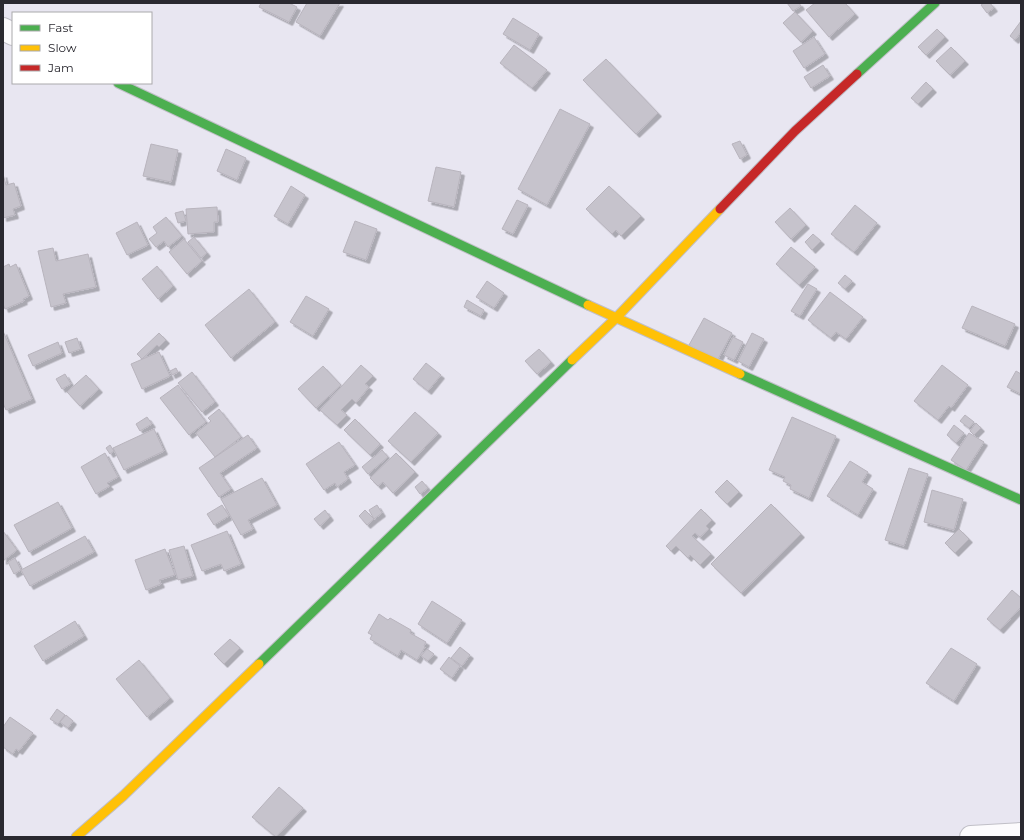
<svg xmlns="http://www.w3.org/2000/svg" width="1024" height="840" font-family="Montserrat,sans-serif">
<style>
.building{fill:#c6c3cc;stroke:#b8b4bd;filter:url(#shadow)}
.lines{fill:none;stroke-linecap:round;stroke-linejoin:round}
.street-casing{stroke:#c0bfc7;stroke-width:24}
.fast-casing{stroke:#c0bfc7;stroke-width:11}
.slow-casing{stroke:#c0bfc7;stroke-width:11}
.jam-casing{stroke:#c0bfc7;stroke-width:11}
.street{stroke:#fcfbfd;stroke-width:22}
.fast{stroke:#4caf50;stroke-width:9}
.slow{stroke:#ffc107;stroke-width:9}
.jam{stroke:#c62828;stroke-width:9}
</style>
<defs>
<filter id="shadow"><feDropShadow dx="3.5" dy="3.5" stdDeviation="0" flood-color="#0004"/></filter>
</defs>
<rect width="100%" height="100%" fill="#e8e6f1"/>
<path class="building" d="M 261,3 L 289,3 L 297,7 L 289,22 L 259,7 Z
M 307,3 L 340,3 L 320,36 L 296,22 Z
M 787,3 L 799,3 L 801,6 L 793,11 Z
M 815,3 L 845,3 L 855,14 L 829,37 L 806,10 Z
M 984,3 L 990,3 L 994,8 L 987,13 L 981,5 Z
M 795,12 L 813,31 L 801,42 L 783,23 Z
M 513,18 L 539,34 L 530,50 L 503,34 Z
M 1021,21 L 1021,32 L 1015,40 L 1010,36 Z
M 937,29 L 945,37 L 926,55 L 918,47 Z
M 814,37 L 825,54 L 804,68 L 793,51 Z
M 514,45 L 547,70 L 532,88 L 500,63 Z
M 951,47 L 965,61 L 950,75 L 936,61 Z
M 606,59 L 658,113 L 636,134 L 583,80 Z
M 823,65 L 830,76 L 811,88 L 804,77 Z
M 926,82 L 933,89 L 918,104 L 911,98 Z
M 560,109 L 590,124 L 547,205 L 518,189 Z
M 740,141 L 747,155 L 740,159 L 732,144 Z
M 151,144 L 178,150 L 171,182 L 143,176 Z
M 226,149 L 246,158 L 237,180 L 217,171 Z
M 436,167 L 461,172 L 454,207 L 428,201 Z
M 3,174 L 6,185 L 14,183 L 21,206 L 13,209 L 15,215 L 3,218 Z
M 291,186 L 305,195 L 288,224 L 274,216 Z
M 609,186 L 641,216 L 621,236 L 616,230 L 612,234 L 586,209 Z
M 517,200 L 528,205 L 513,234 L 502,229 Z
M 855,205 L 877,223 L 854,252 L 831,234 Z
M 217,207 L 218,222 L 214,222 L 214,232 L 188,234 L 186,209 Z
M 790,208 L 806,225 L 791,239 L 775,222 Z
M 183,211 L 186,221 L 178,223 L 175,213 Z
M 166,217 L 182,236 L 168,247 L 164,241 L 156,247 L 149,239 L 157,233 L 153,227 Z
M 355,221 L 377,229 L 366,260 L 343,252 Z
M 137,222 L 148,245 L 127,255 L 116,233 Z
M 813,234 L 821,241 L 812,250 L 805,242 Z
M 194,237 L 207,253 L 201,258 L 188,242 Z
M 184,239 L 202,261 L 187,274 L 169,252 Z
M 791,247 L 815,267 L 799,285 L 776,264 Z
M 53,248 L 56,261 L 88,254 L 96,287 L 63,294 L 66,303 L 51,307 L 38,251 Z
M 9,264 L 10,267 L 16,264 L 29,296 L 23,299 L 24,301 L 5,309 L 3,304 L 3,267 Z
M 157,266 L 173,286 L 158,299 L 142,279 Z
M 845,275 L 852,281 L 845,289 L 838,283 Z
M 487,281 L 504,293 L 494,308 L 476,297 Z
M 808,284 L 817,289 L 800,316 L 791,311 Z
M 249,289 L 275,322 L 231,358 L 205,325 Z
M 830,292 L 863,317 L 846,339 L 836,332 L 831,338 L 808,320 Z
M 306,296 L 329,309 L 313,336 L 290,322 Z
M 467,300 L 484,310 L 481,316 L 464,307 Z
M 972,306 L 1015,324 L 1005,346 L 962,328 Z
M 704,318 L 732,333 L 717,361 L 689,345 Z
M 3,331 L 32,399 L 6,410 L 3,403 Z
M 159,333 L 166,340 L 159,347 L 157,345 L 142,359 L 137,354 Z
M 752,333 L 764,339 L 749,367 L 738,361 Z
M 733,337 L 743,342 L 734,360 L 724,355 Z
M 77,338 L 81,349 L 69,353 L 65,342 Z
M 58,342 L 62,353 L 33,366 L 28,355 Z
M 539,349 L 551,362 L 537,374 L 525,361 Z
M 159,352 L 170,376 L 142,389 L 131,364 Z
M 426,363 L 441,375 L 428,391 L 413,379 Z
M 361,365 L 373,376 L 365,384 L 369,387 L 356,403 L 352,399 L 341,410 L 347,415 L 337,425 L 320,410 Z
M 942,365 L 968,385 L 951,408 L 949,406 L 938,420 L 914,401 Z
M 323,366 L 341,385 L 316,408 L 298,389 Z
M 176,368 L 178,372 L 172,375 L 170,371 Z
M 1016,371 L 1021,374 L 1021,394 L 1007,387 Z
M 192,372 L 215,402 L 202,412 L 178,383 Z
M 65,374 L 71,384 L 62,389 L 56,379 Z
M 86,375 L 99,389 L 80,406 L 67,392 Z
M 178,385 L 206,422 L 189,435 L 160,398 Z
M 219,409 L 241,437 L 215,457 L 196,433 L 211,421 L 208,418 Z
M 415,412 L 438,433 L 411,462 L 388,441 Z
M 965,415 L 974,422 L 969,428 L 960,421 Z
M 147,417 L 152,424 L 140,431 L 136,424 Z
M 792,417 L 836,436 L 809,498 L 790,489 L 791,485 L 783,481 L 785,477 L 769,470 Z
M 355,419 L 380,444 L 370,455 L 344,430 Z
M 976,423 L 981,428 L 974,435 L 970,431 Z
M 954,425 L 964,433 L 956,443 L 947,435 Z
M 154,429 L 164,451 L 124,470 L 113,448 Z
M 969,433 L 984,442 L 966,470 L 951,460 Z
M 248,435 L 257,448 L 220,473 L 231,489 L 219,497 L 199,468 Z
M 339,442 L 355,465 L 344,472 L 348,479 L 337,487 L 335,483 L 324,490 L 306,464 Z
M 110,445 L 114,451 L 110,454 L 106,448 Z
M 382,450 L 388,457 L 368,474 L 362,467 Z
M 105,453 L 118,477 L 107,483 L 110,486 L 96,494 L 81,467 Z
M 396,453 L 415,472 L 393,493 L 383,482 L 378,486 L 370,478 Z
M 850,461 L 868,472 L 862,482 L 873,489 L 858,515 L 827,496 Z
M 909,468 L 928,474 L 904,546 L 885,540 Z
M 262,478 L 277,505 L 248,520 L 253,529 L 241,535 L 221,499 Z
M 727,480 L 739,492 L 727,504 L 715,492 Z
M 422,481 L 428,488 L 420,494 L 415,487 Z
M 932,490 L 963,499 L 954,530 L 924,522 Z
M 58,502 L 72,528 L 29,552 L 14,525 Z
M 771,504 L 801,534 L 741,593 L 711,564 Z
M 222,505 L 229,516 L 214,525 L 207,514 Z
M 377,505 L 382,513 L 374,519 L 369,510 Z
M 701,509 L 712,520 L 706,526 L 709,529 L 700,537 L 695,533 L 692,536 L 711,554 L 700,565 L 690,555 L 688,558 L 676,546 L 671,551 L 666,546 Z
M 325,510 L 330,517 L 320,526 L 314,519 Z
M 365,510 L 374,519 L 367,525 L 359,516 Z
M 959,529 L 969,539 L 955,553 L 945,543 Z
M 3,531 L 17,550 L 3,561 Z
M 227,531 L 241,564 L 224,571 L 221,564 L 202,571 L 191,545 Z
M 85,536 L 94,552 L 30,586 L 21,570 Z
M 184,546 L 193,576 L 178,580 L 169,550 Z
M 165,549 L 175,575 L 159,580 L 161,584 L 146,590 L 135,560 Z
M 15,558 L 21,570 L 14,574 L 8,562 Z
M 1012,590 L 1021,598 L 1021,607 L 1000,630 L 987,619 Z
M 432,601 L 462,620 L 447,643 L 418,624 Z
M 379,614 L 388,620 L 390,618 L 411,630 L 410,633 L 426,642 L 424,646 L 425,647 L 417,660 L 401,650 L 398,656 L 370,639 L 372,635 L 368,633 Z
M 75,621 L 84,636 L 43,661 L 34,646 Z
M 230,639 L 240,648 L 224,664 L 214,654 Z
M 460,647 L 470,655 L 462,666 L 451,658 Z
M 951,648 L 977,664 L 954,701 L 926,683 Z
M 427,649 L 434,654 L 428,661 L 421,656 Z
M 449,657 L 460,666 L 452,678 L 440,669 Z
M 139,660 L 170,698 L 147,717 L 116,679 Z
M 57,709 L 65,715 L 58,724 L 50,719 Z
M 66,715 L 73,721 L 68,728 L 60,722 Z
M 10,717 L 33,733 L 19,751 L 16,749 L 13,754 L 3,747 L 3,727 Z
M 279,787 L 303,808 L 276,837 L 252,817 Z"/>
<g class="lines">
<g class="street-casing">
<path id="street" d="M 3,29 L 13,34
M 971,837 L 1021,834"/>
</g>
<g class="fast-casing">
<path id="fast" d="M 857,74 L 935,3
M 118,83 L 588,305
M 740,374 L 1021,500
M 259,664 L 572,360"/>
</g>
<g class="slow-casing">
<path id="slow" d="M 588,305 L 740,374
M 572,360 L 616,318 L 720,209
M 76,837 L 123,796 L 259,664"/>
</g>
<g class="jam-casing">
<path id="jam" d="M 720,209 L 795,131 L 857,74"/>
</g>
<use href="#street" class="street"/>
<use href="#fast" class="fast"/>
<use href="#slow" class="slow"/>
<use href="#jam" class="jam"/>
</g>
<rect width="1024" height="840" fill="none" stroke="#2a2930" stroke-width="8"/>
<rect x="12" y="12" width="140" height="72" fill="#ffffff" stroke="#aaa9ac"/>
<rect x="20" y="25" width="20" height="6" fill="#4caf50" stroke="#aaa9ac"/>
<text x="48" y="32" font-size="12" fill="#2a2930">Fast</text>
<rect x="20" y="45" width="20" height="6" fill="#ffc107" stroke="#aaa9ac"/>
<text x="48" y="52" font-size="12" fill="#2a2930">Slow</text>
<rect x="20" y="65" width="20" height="6" fill="#c62828" stroke="#aaa9ac"/>
<text x="48" y="72" font-size="12" fill="#2a2930">Jam</text>
</svg>
